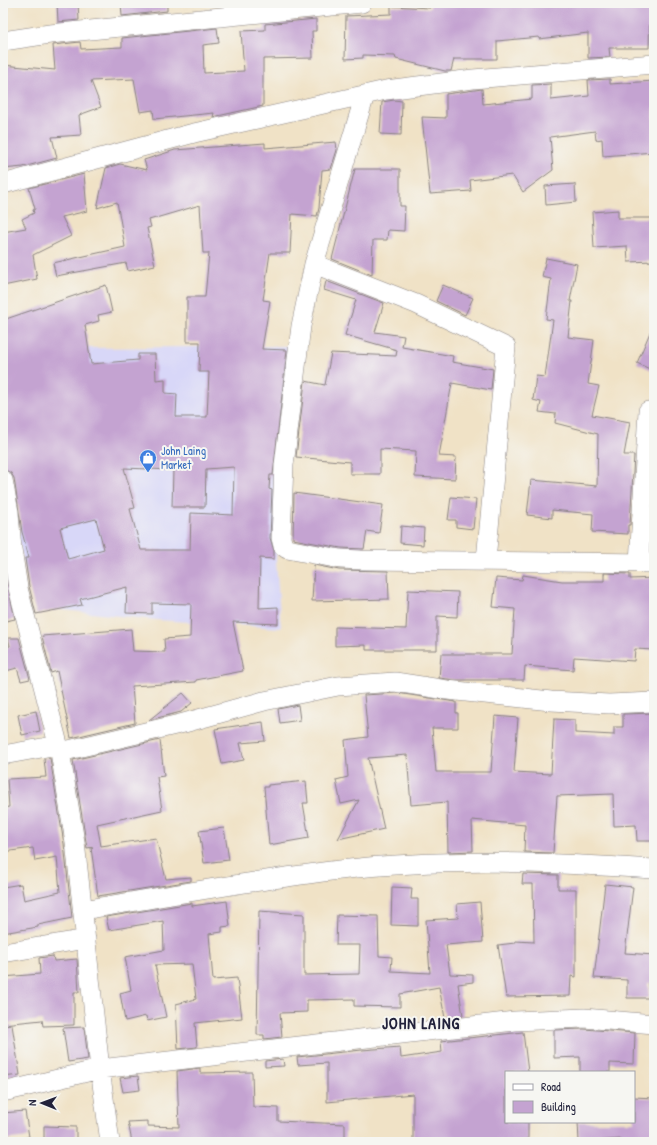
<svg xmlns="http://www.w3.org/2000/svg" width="657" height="1145" font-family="'Patrick Hand',sans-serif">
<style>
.built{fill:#d8d7f8}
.building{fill:#c4a3d1;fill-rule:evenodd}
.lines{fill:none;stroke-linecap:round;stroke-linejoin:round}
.minor-casing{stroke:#898280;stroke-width:20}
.minor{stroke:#fff;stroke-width:19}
.labels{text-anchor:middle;stroke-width:4;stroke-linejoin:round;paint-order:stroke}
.shop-label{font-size:12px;fill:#366cbe;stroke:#f6f6f2;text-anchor:start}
.district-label{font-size:16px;font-weight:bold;letter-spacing:1px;fill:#22223b;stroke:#f6f6f2}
</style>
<rect width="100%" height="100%" fill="#f6f6f2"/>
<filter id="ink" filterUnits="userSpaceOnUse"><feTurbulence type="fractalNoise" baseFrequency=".025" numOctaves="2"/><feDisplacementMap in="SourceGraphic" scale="8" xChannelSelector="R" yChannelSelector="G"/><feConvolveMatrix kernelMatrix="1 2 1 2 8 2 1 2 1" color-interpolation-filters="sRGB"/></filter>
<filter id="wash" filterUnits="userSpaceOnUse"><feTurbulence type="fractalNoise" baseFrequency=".012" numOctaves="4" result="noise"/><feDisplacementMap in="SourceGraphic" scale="16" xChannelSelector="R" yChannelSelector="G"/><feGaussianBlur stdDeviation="0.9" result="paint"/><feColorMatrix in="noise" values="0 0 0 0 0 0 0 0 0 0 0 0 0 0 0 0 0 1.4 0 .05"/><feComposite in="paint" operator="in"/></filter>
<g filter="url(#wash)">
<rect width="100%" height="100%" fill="#f0e2c6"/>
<path class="built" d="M 292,346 L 276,561 L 281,628 L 157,620 L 35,607 L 18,540 L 24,502 L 88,348 Z"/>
<g id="blocks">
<path class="building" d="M 57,3 L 78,3 L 79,20 L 58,22 Z
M 121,3 L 167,3 L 167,11 L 122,16 Z
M 430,3 L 524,3 L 525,5 L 541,3 L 650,3 L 649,48 L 609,48 L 610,57 L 588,58 L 588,33 L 539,39 L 539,37 L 497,41 L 497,59 L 454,59 L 451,71 L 445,71 L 396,59 L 395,56 L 363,55 L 363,58 L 345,59 L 346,16 L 391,14 L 391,6 L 430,8 Z
M 316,19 L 316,31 L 312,31 L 313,58 L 263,59 L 263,106 L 213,117 L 214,113 L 154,119 L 153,110 L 140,112 L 134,79 L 91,81 L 101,107 L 79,115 L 81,135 L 52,137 L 57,158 L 23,167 L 3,169 L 3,65 L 55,70 L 53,45 L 80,42 L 81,49 L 122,47 L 122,38 L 217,28 L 219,43 L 203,45 L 204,73 L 244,71 L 241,31 L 265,30 L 265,24 Z
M 610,79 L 610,84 L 654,81 L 654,152 L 603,156 L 602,139 L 596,140 L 595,131 L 550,137 L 553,170 L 523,192 L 512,175 L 470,180 L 471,191 L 430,194 L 422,117 L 446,118 L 446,94 L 482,89 L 483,104 L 532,99 L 532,85 L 551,84 L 551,100 L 589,96 L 588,80 Z
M 394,100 L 402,101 L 401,135 L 380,134 L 382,102 Z
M 336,142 L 337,150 L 331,169 L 322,170 L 319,208 L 317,216 L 292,214 L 290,253 L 270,253 L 263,300 L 270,301 L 262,349 L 287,350 L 273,475 L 270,475 L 269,489 L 272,490 L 270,538 L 274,551 L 274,559 L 260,558 L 259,608 L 278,607 L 278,624 L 233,622 L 243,671 L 196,680 L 196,682 L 132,686 L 135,723 L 71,738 L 57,671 L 51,673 L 42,636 L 131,629 L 133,651 L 165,652 L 164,639 L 190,637 L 191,604 L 152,603 L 152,614 L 126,613 L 127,587 L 80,599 L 82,605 L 36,614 L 29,586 L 25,558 L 29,558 L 22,532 L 14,478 L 11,473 L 3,469 L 3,320 L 106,285 L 112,312 L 98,315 L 99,321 L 85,325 L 91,364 L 138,360 L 138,354 L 155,354 L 156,380 L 165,379 L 165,393 L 177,394 L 176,417 L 207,417 L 209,372 L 199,372 L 200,342 L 187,342 L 187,297 L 205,297 L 209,253 L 203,253 L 200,205 L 149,220 L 151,227 L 147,228 L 155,265 L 128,271 L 126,263 L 56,276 L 53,263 L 125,247 L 117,202 L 97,208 L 106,168 L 120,164 L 147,170 L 144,160 L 175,150 L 265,143 L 265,148 ZM 234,467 L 233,515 L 191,513 L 190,550 L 141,550 L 130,509 L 135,508 L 124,468 L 173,470 L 172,507 L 205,507 L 206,469 ZM 96,519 L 104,549 L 68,559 L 60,528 Z
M 355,169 L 400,169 L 400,206 L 405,206 L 404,231 L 388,230 L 387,240 L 373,240 L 372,275 L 332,259 Z
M 84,174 L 87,211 L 62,217 L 71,236 L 33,255 L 37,279 L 3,286 L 3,232 L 26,228 L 22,219 L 34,213 L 33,210 L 35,209 L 29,188 Z
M 575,184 L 576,202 L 546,205 L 545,186 Z
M 618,210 L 618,218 L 654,218 L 654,261 L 628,262 L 627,246 L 594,248 L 592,212 Z
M 546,258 L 577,264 L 570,301 L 572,301 L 568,337 L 594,340 L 588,384 L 599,386 L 592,415 L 630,422 L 624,455 L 634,455 L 630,525 L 628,525 L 628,534 L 592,532 L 593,514 L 552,510 L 552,518 L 527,515 L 531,480 L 597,486 L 598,434 L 555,423 L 556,414 L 539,412 L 541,402 L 533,400 L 536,376 L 545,377 L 553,320 L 546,319 L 551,279 L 542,277 Z
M 326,281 L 384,303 L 375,332 L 404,336 L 402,347 L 453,356 L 452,362 L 493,369 L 491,390 L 452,383 L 439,456 L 456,457 L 455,479 L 415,477 L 416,451 L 380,449 L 380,474 L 350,474 L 350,462 L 296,457 L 305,381 L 325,385 L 331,353 L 396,356 L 397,350 L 345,335 L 356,300 L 324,290 Z
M 443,285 L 473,298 L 465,315 L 436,301 Z
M 654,323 L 654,371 L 637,363 Z
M 294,493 L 383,505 L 379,533 L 367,531 L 364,549 L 341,548 L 293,539 Z
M 451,497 L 476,499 L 473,529 L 456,527 L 456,520 L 448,520 Z
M 401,526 L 424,528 L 423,545 L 400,543 Z
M 3,563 L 15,619 L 6,621 L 5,615 L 3,615 Z
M 314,565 L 339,570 L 388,571 L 389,599 L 312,601 Z
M 604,573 L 630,574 L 630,579 L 654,578 L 654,650 L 635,649 L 634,661 L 574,657 L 573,670 L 525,666 L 524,680 L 455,680 L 439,678 L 441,654 L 512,654 L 515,609 L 493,607 L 496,578 L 522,580 L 523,575 L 562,581 L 604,581 Z
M 408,590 L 458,592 L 457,617 L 437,616 L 437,650 L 366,650 L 366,645 L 335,646 L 335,627 L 406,629 Z
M 8,638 L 19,638 L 30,679 L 21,681 L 17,668 L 6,671 L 3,660 L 3,648 L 10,646 Z
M 183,693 L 192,703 L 181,712 L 149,720 Z
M 397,693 L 456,702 L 456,713 L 458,713 L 458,728 L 432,728 L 436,772 L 491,772 L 495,716 L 518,718 L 514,772 L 551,774 L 554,719 L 575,720 L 575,733 L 614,735 L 614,727 L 623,727 L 623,714 L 654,713 L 654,841 L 637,841 L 636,825 L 614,826 L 613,794 L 557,796 L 553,853 L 524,852 L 525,825 L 472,820 L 473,851 L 448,852 L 447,802 L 411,805 L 407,755 L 368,758 L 384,829 L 338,839 L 359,800 L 341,804 L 336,780 L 348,777 L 345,740 L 368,737 L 364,695 Z
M 298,705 L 300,720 L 280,723 L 278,709 Z
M 36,711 L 40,731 L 22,735 L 18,715 Z
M 263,722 L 265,741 L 240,743 L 244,760 L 222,764 L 215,729 Z
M 160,740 L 164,776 L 157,777 L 162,810 L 97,824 L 101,846 L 156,838 L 166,879 L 191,877 L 191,881 L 98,896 L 91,848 L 93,847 L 87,848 L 73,760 Z
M 50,758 L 64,844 L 72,918 L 38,925 L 38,927 L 3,933 L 3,887 L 21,884 L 24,900 L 60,892 L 57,857 L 35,861 L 33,848 L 3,852 L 3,808 L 9,807 L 7,779 L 46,777 L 44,759 Z
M 306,781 L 308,803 L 303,803 L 309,838 L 269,845 L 264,787 L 268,787 L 268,785 Z
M 224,828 L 229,860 L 204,863 L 199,831 Z
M 523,874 L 558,875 L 558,889 L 576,889 L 576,977 L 571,976 L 570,996 L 506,997 L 498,945 L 515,943 L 515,941 L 534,942 L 533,884 L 522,884 Z
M 605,884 L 633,887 L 625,953 L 654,955 L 654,983 L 648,983 L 649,998 L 627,998 L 627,980 L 594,978 Z
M 392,887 L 412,888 L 411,899 L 418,899 L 418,926 L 391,925 Z
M 227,901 L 230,926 L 222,927 L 222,932 L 209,934 L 213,980 L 237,978 L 242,1018 L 195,1023 L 197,1047 L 178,1049 L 176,1004 L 196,999 L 192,964 L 155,965 L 166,1017 L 147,1021 L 146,1016 L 125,1021 L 120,993 L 131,990 L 125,957 L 164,950 L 163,921 L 109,930 L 106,917 L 192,903 L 192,906 Z
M 480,902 L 483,942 L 446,945 L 450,974 L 473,975 L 473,982 L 458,984 L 463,1016 L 445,1018 L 439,987 L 400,994 L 400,1007 L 354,1006 L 354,999 L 307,1000 L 307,1012 L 280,1013 L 282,1037 L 264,1039 L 264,1035 L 257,1035 L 259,911 L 304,914 L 304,975 L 359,974 L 360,945 L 336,945 L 337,915 L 378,916 L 379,956 L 392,957 L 391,971 L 430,973 L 426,920 L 458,918 L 457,904 Z
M 53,956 L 54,961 L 77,959 L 79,992 L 74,992 L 74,1025 L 43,1026 L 42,1020 L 3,1024 L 3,977 L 40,974 L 39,958 Z
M 12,1025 L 20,1075 L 3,1077 L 3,1026 Z
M 84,1027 L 88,1059 L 68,1062 L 63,1028 Z
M 584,1029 L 635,1033 L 634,1064 L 610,1063 L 610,1072 L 580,1072 L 580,1057 L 554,1058 L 554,1030 Z
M 523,1032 L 528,1072 L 506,1072 L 506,1122 L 528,1122 L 528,1142 L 413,1142 L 413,1094 L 327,1102 L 327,1063 L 298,1065 L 297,1057 L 362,1050 L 400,1047 L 401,1058 L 442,1052 L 441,1041 Z
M 283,1059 L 284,1066 L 265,1067 L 265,1061 Z
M 200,1068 L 200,1073 L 252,1072 L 253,1107 L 278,1108 L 278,1121 L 345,1124 L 345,1142 L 132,1142 L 128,1122 L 148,1121 L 148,1126 L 179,1127 L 177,1071 Z
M 138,1076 L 140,1090 L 123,1092 L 120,1078 Z
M 634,1097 L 654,1098 L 654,1142 L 621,1142 L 621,1139 L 579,1142 L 578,1122 L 634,1122 Z
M 25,1111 L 29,1137 L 3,1140 L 3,1113 Z
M 44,1126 L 76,1127 L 76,1142 L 44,1142 Z"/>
</g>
</g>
<g filter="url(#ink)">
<use href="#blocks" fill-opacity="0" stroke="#898280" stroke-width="1"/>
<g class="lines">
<g class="minor-casing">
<path id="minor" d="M 3,41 L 50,34 L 362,3
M 365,95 L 314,264 L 301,326 L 284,465 L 281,538 L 283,546 L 287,549 L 340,559 L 361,560 L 654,563
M 3,184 L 194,133 L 386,90 L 473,79 L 654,64
M 314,264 L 416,304 L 506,347 L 486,560
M 3,480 L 9,512 L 12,549 L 18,588 L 60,752 L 75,842 L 100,1069 L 110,1142
M 639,563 L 648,411 L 654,411
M 60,752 L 184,723 L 264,701 L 338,686 L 395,682 L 447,690 L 551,701 L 609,704 L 654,702
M 3,755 L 58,745
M 82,910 C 168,896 253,880 340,870 C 443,858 550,862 654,869
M 3,953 L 86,939
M 3,1092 L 100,1069 L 515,1021 L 584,1018 L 654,1024"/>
</g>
<use href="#minor" class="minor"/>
</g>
</g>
<defs>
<g id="shop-pin" transform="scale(0.9)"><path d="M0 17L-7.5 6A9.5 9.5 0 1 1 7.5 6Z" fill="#3f7fe0" stroke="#f6f6f2"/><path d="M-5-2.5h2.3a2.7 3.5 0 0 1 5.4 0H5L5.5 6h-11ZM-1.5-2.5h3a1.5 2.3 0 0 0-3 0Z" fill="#fff"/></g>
</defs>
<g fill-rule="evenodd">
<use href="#shop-pin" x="148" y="458"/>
</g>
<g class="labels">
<g class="shop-label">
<text x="161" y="455">John Laing<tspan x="161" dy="14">Market</tspan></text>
</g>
<g class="district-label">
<text x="421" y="1029">JOHN LAING</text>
</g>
</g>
<rect width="657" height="1145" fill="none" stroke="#f6f6f2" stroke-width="16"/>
<rect x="505" y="1071" width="130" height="52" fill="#f6f6f2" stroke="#a1a1a9"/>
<rect x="513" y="1084" width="20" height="6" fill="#ffffff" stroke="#a1a1a9"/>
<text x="541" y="1091" font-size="12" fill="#22223b">Road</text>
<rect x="513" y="1101" width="20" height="12" fill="#c4a3d1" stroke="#a1a1a9"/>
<text x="541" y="1111" font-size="12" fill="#22223b">Building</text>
<g transform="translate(42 1103) rotate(271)" stroke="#f6f6f2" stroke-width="3" paint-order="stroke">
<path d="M0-3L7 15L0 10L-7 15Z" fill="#22223b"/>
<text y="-6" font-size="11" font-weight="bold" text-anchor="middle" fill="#22223b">N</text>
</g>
</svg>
